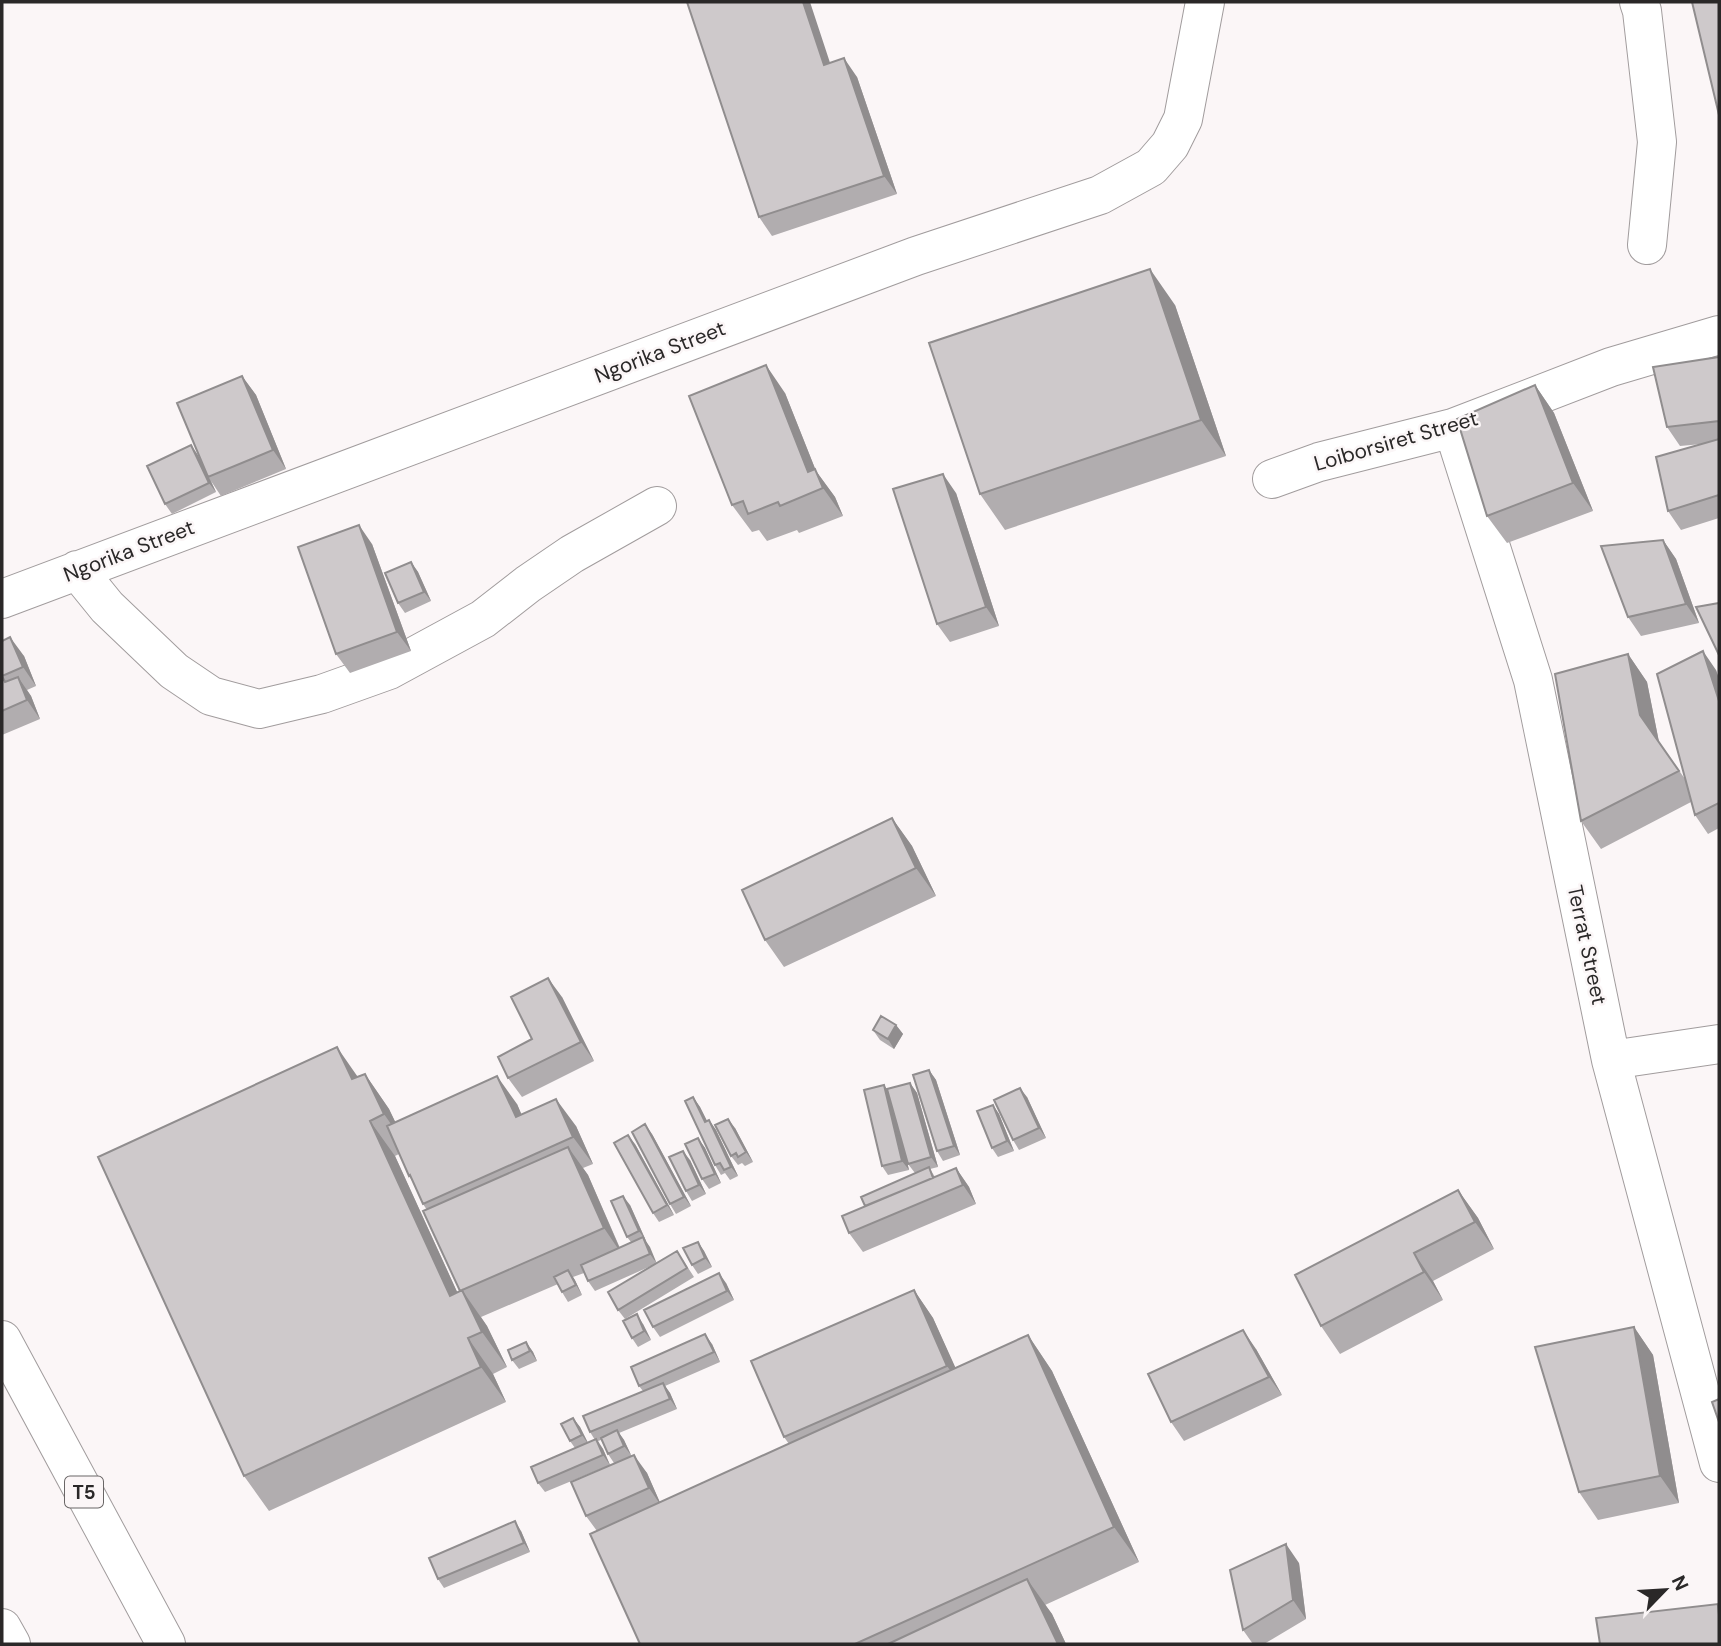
<svg xmlns="http://www.w3.org/2000/svg" width="1721" height="1646" font-family="'DM Sans',sans-serif">
<style>
.lines{fill:none;stroke-linecap:round;stroke-linejoin:round}
.minor-casing{stroke:#a19c9d;stroke-width:40}
.highway-casing{stroke:#a19c9d;stroke-width:40}
.minor{stroke:#fff;stroke-width:38}
.highway{stroke:#fff;stroke-width:38}
.wall{fill:#b1adaf;fill-rule:evenodd}
.shaded-wall{fill:#908d8e}
.building{fill:#cec9cb;stroke:#908d8e;stroke-width:2}
.labels{text-anchor:middle;stroke-width:5;stroke-linejoin:round;paint-order:stroke}
.shield{fill:#fbf6f7;stroke:#696666;stroke-width:2}
.shield-label{font-size:19px;font-weight:bold;fill:#2a2828}
.street-label{font-size:21px;fill:#2a2828;stroke:#fbf6f7}
</style>
<rect width="100%" height="100%" fill="#fbf6f7"/>
<g class="lines">
<g class="minor-casing">
<path id="minor" d="M 1639,2 L 1642,11 L 1657,142 L 1647,245
M 1453,428 L 1533,680 L 1611,1060 L 1719,1463
M 1272,479 L 1319,462 L 1453,428 L 1611,367 L 1719,335
M 77,570 L 107,607 L 174,671 L 211,696 L 259,709 L 322,694 L 389,670 L 483,619 L 528,584 L 572,554 L 657,506
M 2,599 L 916,256 L 1100,195 L 1151,167 L 1170,145 L 1183,119 L 1205,2
M 1611,1060 L 1719,1044
M 2,1628 L 11,1644"/>
</g>
<g class="highway-casing">
<path id="highway" d="M 2,1340 L 166,1644"/>
</g>
<use href="#minor" class="minor"/>
<use href="#highway" class="highway"/>
</g>
<path class="wall" d="M 830,63 L 857,77 L 897,194 L 772,236 L 759,217 Z
M 1175,305 L 1226,456 L 1005,530 L 980,494 Z
M 1719,357 L 1719,518 L 1681,530 L 1668,511 L 1702,444 L 1680,446 L 1667,427 Z
M 242,376 L 256,395 L 286,469 L 221,496 L 211,481 L 216,492 L 172,514 L 165,504 L 198,455 L 203,466 Z
M 1535,385 L 1554,413 L 1593,511 L 1507,543 L 1487,516 Z
M 785,393 L 816,471 L 835,497 L 843,516 L 799,533 L 797,530 L 767,541 L 759,530 L 752,532 L 732,505 Z
M 956,493 L 999,626 L 950,642 L 937,624 Z
M 1663,540 L 1676,559 L 1699,623 L 1641,636 L 1628,617 Z
M 372,544 L 411,651 L 350,673 L 336,654 Z
M 411,562 L 418,572 L 431,601 L 405,613 L 398,603 Z
M 2,641 L 24,656 L 36,686 L 27,690 L 31,696 L 40,719 L 2,735 Z
M 1628,654 L 1647,682 L 1659,742 L 1685,779 L 1716,670 L 1719,679 L 1719,828 L 1708,834 L 1695,815 L 1691,802 L 1601,849 L 1581,821 Z
M 892,818 L 912,846 L 936,896 L 784,967 L 765,940 Z
M 562,997 L 594,1061 L 522,1097 L 508,1078 L 532,1039 Z
M 896,1025 L 903,1034 L 894,1049 L 880,1040 L 873,1030 Z
M 929,1070 L 936,1080 L 960,1155 L 943,1161 L 937,1151 Z
M 365,1074 L 389,1109 L 395,1122 L 517,1104 L 521,1114 L 576,1126 L 593,1164 L 583,1168 L 588,1175 L 620,1248 L 631,1242 L 627,1237 L 630,1205 L 656,1263 L 683,1260 L 694,1277 L 625,1319 L 618,1310 L 651,1266 L 595,1291 L 588,1281 L 584,1273 L 573,1277 L 582,1295 L 568,1302 L 562,1292 L 558,1284 L 481,1317 L 487,1326 L 507,1367 L 493,1374 L 506,1402 L 269,1511 L 244,1476 L 358,1077 ZM 399,1154 L 409,1176 L 413,1182 L 423,1204 L 427,1210 L 460,1291 L 457,1292 L 395,1156 Z
M 910,1083 L 917,1093 L 938,1167 L 930,1169 L 935,1177 L 956,1168 L 969,1187 L 976,1204 L 863,1252 L 849,1233 L 865,1206 L 915,1173 L 908,1164 L 901,1138 L 909,1170 L 888,1175 L 882,1166 L 884,1085 L 888,1091 Z
M 693,1097 L 700,1107 L 707,1121 L 709,1120 L 716,1130 L 738,1176 L 730,1180 L 725,1173 L 721,1175 L 715,1165 Z
M 1027,1097 L 1046,1138 L 1019,1150 L 1013,1140 Z
M 993,1105 L 999,1114 L 1014,1151 L 998,1157 L 992,1148 Z
M 735,1128 L 753,1162 L 745,1166 L 742,1163 L 738,1165 L 731,1156 Z
M 652,1134 L 691,1206 L 676,1214 L 670,1204 Z
M 698,1138 L 705,1148 L 721,1183 L 709,1189 L 702,1179 Z
M 635,1144 L 674,1215 L 659,1222 L 653,1213 Z
M 690,1160 L 706,1194 L 692,1201 L 686,1191 Z
M 1458,1190 L 1478,1218 L 1494,1249 L 1433,1281 L 1443,1300 L 1340,1354 L 1321,1326 Z
M 698,1242 L 704,1251 L 712,1267 L 698,1274 L 692,1265 Z
M 726,1283 L 734,1300 L 660,1337 L 653,1327 Z
M 914,1290 L 933,1318 L 955,1368 L 1028,1335 L 1052,1371 L 1139,1562 L 1045,1605 L 1052,1614 L 1066,1644 L 640,1644 L 597,1531 L 586,1516 L 614,1463 L 608,1454 L 601,1440 L 598,1441 L 603,1449 L 610,1465 L 545,1492 L 538,1483 L 575,1448 L 570,1441 L 573,1418 L 580,1427 L 588,1443 L 595,1440 L 590,1432 L 643,1391 L 639,1386 L 712,1344 L 720,1362 L 665,1386 L 670,1393 L 677,1409 L 619,1433 L 624,1440 L 631,1455 L 647,1473 L 660,1503 L 789,1444 L 784,1437 Z
M 643,1324 L 651,1340 L 638,1347 L 632,1338 Z
M 1634,1327 L 1653,1355 L 1679,1503 L 1598,1520 L 1579,1492 Z
M 526,1342 L 533,1352 L 537,1361 L 519,1369 L 512,1360 Z
M 1256,1349 L 1282,1395 L 1184,1441 L 1171,1422 Z
M 521,1531 L 530,1552 L 444,1588 L 438,1579 Z
M 1299,1563 L 1306,1619 L 1264,1644 L 1253,1644 L 1243,1630 Z"/>
<path class="shaded-wall" d="M 803,2 L 810,2 L 837,84 L 824,65 Z
M 844,58 L 857,77 L 897,194 L 884,176 Z
M 1150,269 L 1175,305 L 1226,456 L 1201,420 Z
M 766,365 L 785,393 L 816,471 L 835,497 L 843,516 L 823,488 L 808,472 Z
M 242,376 L 256,395 L 286,469 L 273,450 Z
M 1535,385 L 1554,413 L 1593,511 L 1573,483 Z
M 191,445 L 198,455 L 216,492 L 209,483 Z
M 943,474 L 956,493 L 999,626 L 986,607 Z
M 359,525 L 372,544 L 411,651 L 397,632 Z
M 1663,540 L 1676,559 L 1699,623 L 1686,604 Z
M 411,562 L 418,572 L 431,601 L 424,592 Z
M 10,637 L 24,656 L 36,686 L 23,667 Z
M 1703,651 L 1716,670 L 1719,679 L 1719,701 Z
M 1628,654 L 1647,682 L 1659,742 L 1640,715 Z
M 18,677 L 31,696 L 40,719 L 27,700 Z
M 892,818 L 912,846 L 936,896 L 916,868 Z
M 548,978 L 562,997 L 594,1061 L 581,1042 Z
M 896,1025 L 903,1034 L 894,1049 L 888,1039 Z
M 337,1047 L 362,1083 L 352,1079 Z
M 929,1070 L 936,1080 L 960,1155 L 954,1146 Z
M 365,1074 L 389,1109 L 409,1150 L 384,1114 Z
M 497,1076 L 517,1104 L 535,1145 L 516,1117 Z
M 910,1083 L 917,1093 L 938,1167 L 931,1157 Z
M 884,1085 L 891,1095 L 909,1170 L 902,1161 Z
M 1020,1088 L 1027,1097 L 1046,1138 L 1039,1128 Z
M 693,1097 L 700,1107 L 712,1131 L 705,1122 Z
M 556,1099 L 576,1126 L 593,1164 L 573,1137 Z
M 993,1105 L 999,1114 L 1014,1151 L 1007,1141 Z
M 728,1119 L 735,1128 L 753,1162 L 746,1152 Z
M 709,1120 L 716,1130 L 738,1176 L 731,1167 Z
M 370,1121 L 395,1156 L 475,1331 L 450,1296 Z
M 645,1124 L 652,1134 L 691,1206 L 684,1197 Z
M 628,1135 L 635,1144 L 674,1215 L 667,1205 Z
M 698,1138 L 705,1148 L 721,1183 L 715,1174 Z
M 568,1147 L 588,1175 L 623,1256 L 604,1228 Z
M 683,1151 L 690,1160 L 706,1194 L 699,1185 Z
M 956,1168 L 969,1187 L 976,1204 L 963,1185 Z
M 1458,1190 L 1478,1218 L 1494,1249 L 1475,1222 Z
M 623,1196 L 630,1205 L 646,1241 L 639,1231 Z
M 643,1237 L 650,1247 L 657,1264 L 650,1254 Z
M 698,1242 L 704,1251 L 712,1267 L 705,1258 Z
M 1414,1253 L 1433,1281 L 1443,1300 L 1424,1272 Z
M 568,1270 L 575,1280 L 582,1295 L 576,1285 Z
M 719,1273 L 726,1283 L 734,1300 L 727,1291 Z
M 462,1290 L 487,1326 L 507,1367 L 482,1332 Z
M 914,1290 L 933,1318 L 967,1393 L 947,1366 Z
M 637,1314 L 643,1324 L 651,1340 L 644,1331 Z
M 1634,1327 L 1653,1355 L 1679,1503 L 1660,1476 Z
M 1243,1330 L 1256,1349 L 1282,1395 L 1269,1377 Z
M 705,1334 L 712,1344 L 720,1362 L 714,1352 Z
M 1028,1335 L 1052,1371 L 1139,1562 L 1114,1527 Z
M 468,1338 L 493,1374 L 506,1402 L 481,1367 Z
M 526,1342 L 533,1352 L 537,1361 L 530,1351 Z
M 663,1383 L 670,1393 L 677,1409 L 670,1399 Z
M 573,1418 L 580,1427 L 589,1445 L 582,1435 Z
M 617,1430 L 624,1440 L 631,1455 L 624,1446 Z
M 596,1439 L 603,1449 L 610,1465 L 603,1455 Z
M 634,1455 L 647,1473 L 662,1507 L 649,1488 Z
M 515,1521 L 521,1531 L 530,1552 L 524,1543 Z
M 1286,1544 L 1299,1563 L 1306,1619 L 1293,1600 Z
M 1027,1579 L 1052,1614 L 1066,1644 L 1058,1644 Z"/>
<path class="building" d="M 687,2 L 803,2 L 824,65 L 844,58 L 884,176 L 759,217 Z
M 1692,2 L 1719,2 L 1719,115 Z
M 1150,269 L 1201,420 L 980,494 L 929,343 Z
M 1719,357 L 1719,421 L 1667,427 L 1653,367 Z
M 766,365 L 808,472 L 815,469 L 823,488 L 780,506 L 778,502 L 748,514 L 743,501 L 732,505 L 689,396 Z
M 242,376 L 273,450 L 208,477 L 177,403 Z
M 1535,385 L 1573,483 L 1487,516 L 1457,419 Z
M 1719,439 L 1719,495 L 1668,511 L 1656,457 Z
M 191,445 L 209,483 L 165,504 L 147,466 Z
M 943,474 L 986,607 L 937,624 L 893,489 Z
M 359,525 L 397,632 L 336,654 L 298,547 Z
M 1663,540 L 1686,604 L 1628,617 L 1601,546 Z
M 411,562 L 424,592 L 398,603 L 385,573 Z
M 1719,603 L 1719,655 L 1696,607 Z
M 10,637 L 23,667 L 2,676 L 5,682 L 18,677 L 27,700 L 2,711 L 2,641 Z
M 1703,651 L 1719,701 L 1719,803 L 1695,815 L 1657,674 Z
M 1628,654 L 1640,715 L 1679,771 L 1581,821 L 1555,674 Z
M 892,818 L 916,868 L 765,940 L 742,890 Z
M 548,978 L 581,1042 L 508,1078 L 498,1057 L 532,1039 L 511,997 Z
M 881,1016 L 896,1025 L 888,1039 L 873,1030 Z
M 337,1047 L 352,1079 L 365,1074 L 384,1114 L 370,1121 L 450,1296 L 462,1290 L 482,1332 L 468,1338 L 481,1367 L 244,1476 L 98,1157 Z
M 929,1070 L 954,1146 L 937,1151 L 913,1075 Z
M 497,1076 L 516,1117 L 556,1099 L 573,1137 L 423,1204 L 410,1175 L 409,1176 L 387,1126 Z
M 910,1083 L 931,1157 L 908,1164 L 887,1089 Z
M 884,1085 L 902,1161 L 882,1166 L 864,1090 Z
M 1020,1088 L 1039,1128 L 1013,1140 L 994,1100 Z
M 693,1097 L 705,1122 L 709,1120 L 731,1167 L 724,1170 L 720,1163 L 715,1165 L 685,1101 Z
M 993,1105 L 1007,1141 L 992,1148 L 977,1111 Z
M 728,1119 L 746,1152 L 738,1157 L 736,1153 L 731,1156 L 715,1125 Z
M 645,1124 L 684,1197 L 670,1204 L 632,1132 Z
M 628,1135 L 667,1205 L 653,1213 L 614,1143 Z
M 698,1138 L 715,1174 L 702,1179 L 685,1144 Z
M 568,1147 L 604,1228 L 460,1291 L 423,1211 Z
M 683,1151 L 699,1185 L 686,1191 L 669,1157 Z
M 929,1167 L 933,1178 L 865,1206 L 861,1197 Z
M 956,1168 L 963,1185 L 849,1233 L 842,1216 Z
M 1458,1190 L 1475,1222 L 1414,1253 L 1424,1272 L 1321,1326 L 1295,1275 Z
M 623,1196 L 639,1231 L 627,1237 L 611,1201 Z
M 643,1237 L 650,1254 L 588,1281 L 581,1265 Z
M 698,1242 L 705,1258 L 692,1265 L 683,1248 Z
M 677,1251 L 687,1268 L 618,1310 L 608,1292 Z
M 568,1270 L 576,1285 L 562,1292 L 554,1277 Z
M 719,1273 L 727,1291 L 653,1327 L 644,1310 Z
M 914,1290 L 947,1366 L 784,1437 L 751,1361 Z
M 637,1314 L 644,1331 L 632,1338 L 623,1321 Z
M 1634,1327 L 1660,1476 L 1579,1492 L 1535,1347 Z
M 1243,1330 L 1269,1377 L 1171,1422 L 1148,1374 Z
M 705,1334 L 714,1352 L 639,1386 L 631,1367 Z
M 1028,1335 L 1114,1527 L 855,1644 L 640,1644 L 590,1534 Z
M 526,1342 L 530,1351 L 512,1360 L 508,1350 Z
M 663,1383 L 670,1399 L 590,1432 L 583,1416 Z
M 1719,1399 L 1719,1422 L 1712,1402 Z
M 573,1418 L 582,1435 L 570,1441 L 561,1424 Z
M 617,1430 L 624,1446 L 608,1454 L 601,1438 Z
M 596,1439 L 603,1455 L 538,1483 L 531,1467 Z
M 634,1455 L 649,1488 L 586,1516 L 571,1482 Z
M 515,1521 L 524,1543 L 438,1579 L 429,1558 Z
M 1286,1544 L 1293,1600 L 1243,1630 L 1230,1570 Z
M 1027,1579 L 1058,1644 L 888,1644 Z
M 1718,1604 L 1719,1615 L 1719,1644 L 1600,1644 L 1596,1618 Z"/>
<g class="labels">
<rect class="shield" x="65" y="1476.5" width="38" height="31" rx="5"/>
<g class="shield-label">
<text x="84" y="1499">T5</text>
</g>
<g class="street-label">
<text transform="translate(660 352) rotate(-21)" y="7">Ngorika Street</text>
<text transform="translate(1396 441) rotate(-16)" y="7">Loiborsiret Street</text>
<text transform="translate(129 551) rotate(-21)" y="7">Ngorika Street</text>
<text transform="translate(1587 945) rotate(78)" y="7">Terrat Street</text>
</g>
</g>
<rect width="1721" height="1646" fill="none" stroke="#2a2828" stroke-width="7"/>
<g transform="translate(1665 1590) rotate(65)" stroke="#fbf6f7" stroke-width="5" paint-order="stroke">
<path d="M0-5L12 26L0 18L-12 26Z" fill="#2a2828"/>
<text y="-10" font-size="19" font-weight="bold" text-anchor="middle" fill="#2a2828">N</text>
</g>
</svg>
